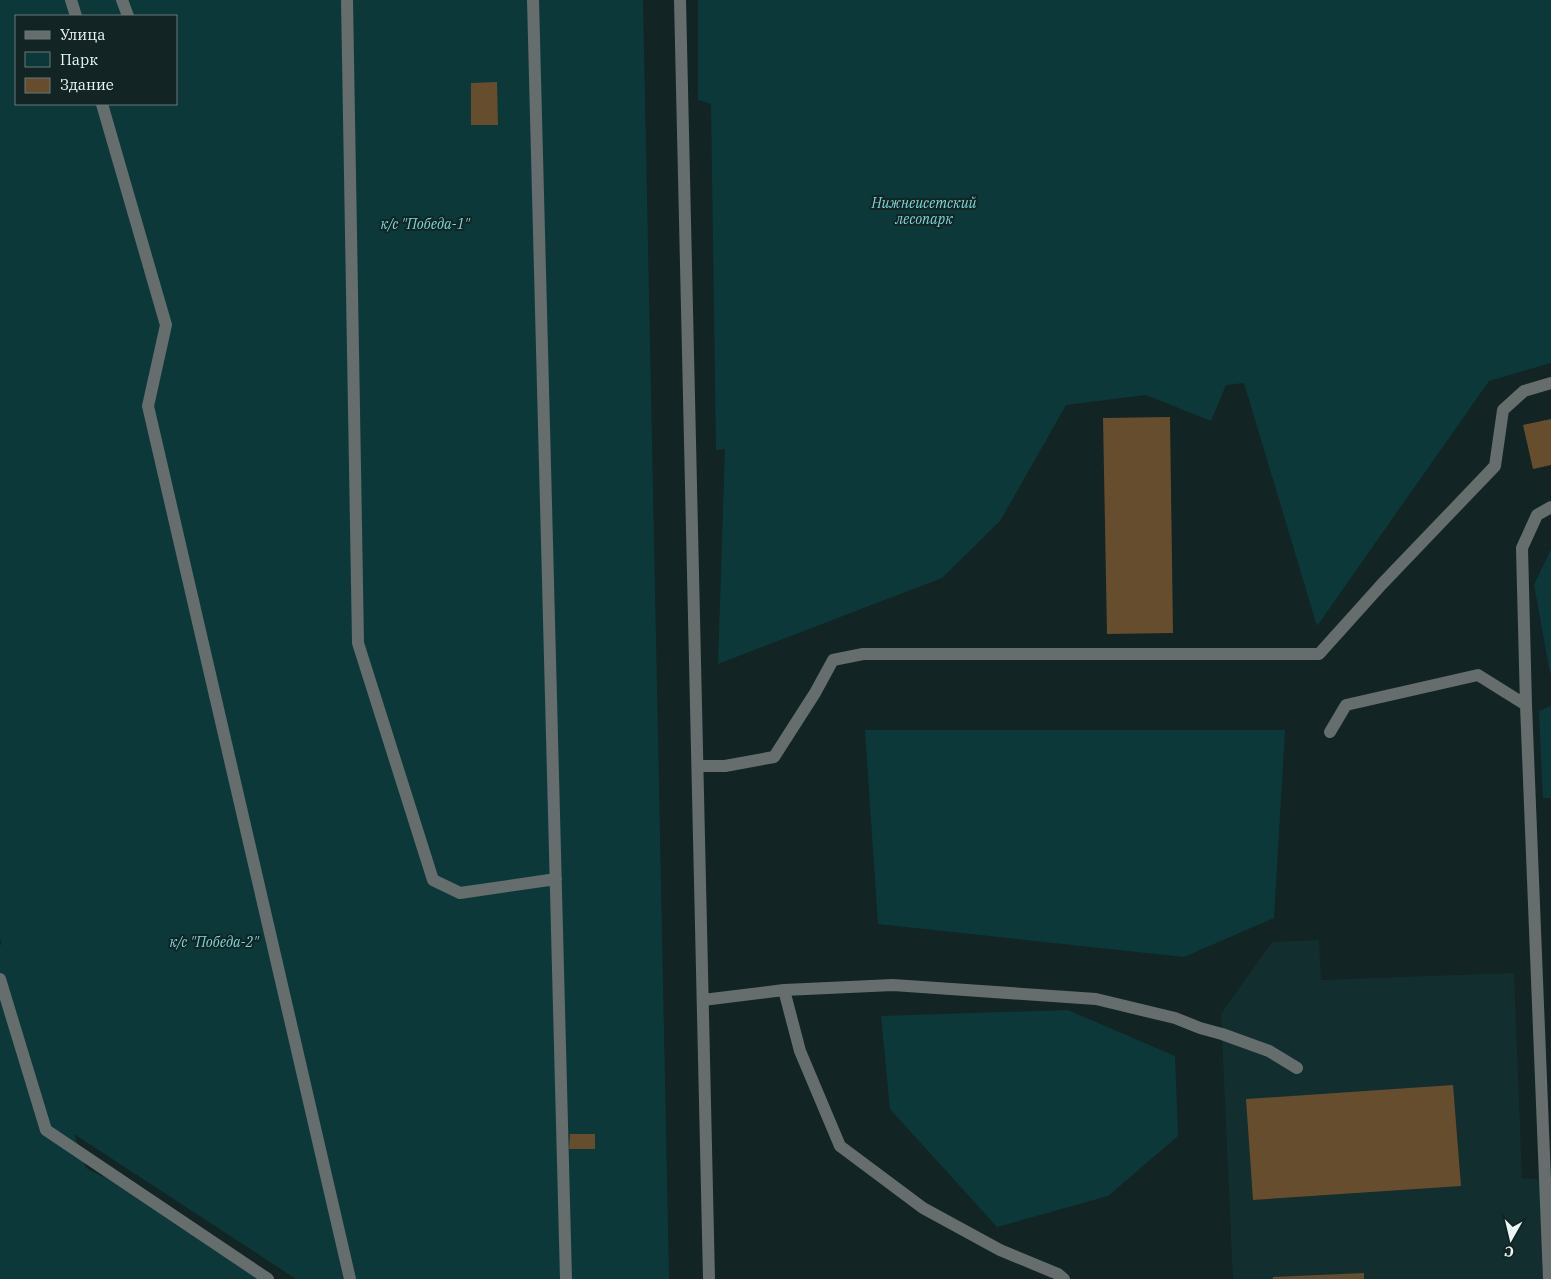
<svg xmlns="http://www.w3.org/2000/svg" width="1551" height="1279" font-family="'IBM Plex Serif',serif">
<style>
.built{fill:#132e2f}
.green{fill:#0d383a;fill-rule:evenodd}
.building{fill:#664d2e}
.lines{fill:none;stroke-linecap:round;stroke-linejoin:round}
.minor{stroke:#656d6d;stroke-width:12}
.labels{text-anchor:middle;stroke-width:4;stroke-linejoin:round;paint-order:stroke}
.park-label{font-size:14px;font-style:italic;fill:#7dd6d8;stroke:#122424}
</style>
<rect width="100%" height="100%" fill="#122424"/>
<path class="built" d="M 1319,940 L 1321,980 L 1514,973 L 1522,1178 L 1551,1180 L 1551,1279 L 1233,1279 L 1221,1014 L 1272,942 Z"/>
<path class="green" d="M 0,0 L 643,0 L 669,1279 L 296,1279 L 74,1134 L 86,1168 L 195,1223 L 269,1279 L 0,1279 L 0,943 L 2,947 L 0,938 ZM 16,16 L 176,16 L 176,104 L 16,104 Z
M 698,0 L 1551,0 L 1551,363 L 1489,381 L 1317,626 L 1244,383 L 1226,385 L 1211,421 L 1146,395 L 1066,405 L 1000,521 L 942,578 L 718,664 L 725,449 L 716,450 L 711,104 L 698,100 Z
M 1551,549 L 1551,678 L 1534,585 Z
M 1551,706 L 1551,798 L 1543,798 L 1539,711 Z
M 865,730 L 1285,730 L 1274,918 L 1184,957 L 878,924 Z
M 1068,1010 L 1175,1056 L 1178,1136 L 1108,1196 L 997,1227 L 890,1109 L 881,1016 Z"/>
<path class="building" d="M 497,82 L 498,125 L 471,125 L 471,83 Z
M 1170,417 L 1173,633 L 1107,634 L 1103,418 Z
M 1551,419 L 1551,465 L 1533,469 L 1523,425 Z
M 1453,1085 L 1461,1186 L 1253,1200 L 1246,1099 Z
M 570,1134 L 595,1134 L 595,1149 L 569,1149 Z
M 1364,1273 L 1364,1279 L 1273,1279 L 1273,1277 Z"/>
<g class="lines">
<path class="minor" d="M 71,0 L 76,16
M 122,0 L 128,16
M 347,0 L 358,643 L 433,880 L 460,893 L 556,879
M 533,0 L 566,1279
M 680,0 L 709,1279
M 102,104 L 166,325 L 148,406 L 350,1279
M 1526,705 L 1522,548 L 1537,515 L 1551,507
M 1330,732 L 1346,705 L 1478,675 L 1526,705 L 1549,1279
M 698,766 L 725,766 L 774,757 L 815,693 L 833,660 L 863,654 L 1319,654 L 1382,584 L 1495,466 L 1503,410 L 1524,391 L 1551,383
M 0,979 L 46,1130 L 268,1279
M 784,990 L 893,985 L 1096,999 L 1175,1018 L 1200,1028 L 1222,1034 L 1269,1051 L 1297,1068
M 703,1000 L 784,990 L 800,1051 L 840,1146 L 923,1208 L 1000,1250 L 1058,1274 L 1064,1279"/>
</g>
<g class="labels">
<g class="park-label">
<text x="924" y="208">Нижнеисетский<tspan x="924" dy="16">лесопарк</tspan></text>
<text x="425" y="229">к/с "Победа-1"</text>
<text x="214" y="947">к/с "Победа-2"</text>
</g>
</g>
<rect x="15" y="15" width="162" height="90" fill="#122424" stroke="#697878"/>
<rect x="25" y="31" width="25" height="8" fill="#656d6d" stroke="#697878"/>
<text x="60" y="40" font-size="15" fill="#ebf6f6">Улица</text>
<rect x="25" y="52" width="25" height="15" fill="#0d383a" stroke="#697878"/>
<text x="60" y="65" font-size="15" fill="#ebf6f6">Парк</text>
<rect x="25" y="78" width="25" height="15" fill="#664d2e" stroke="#697878"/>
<text x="60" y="90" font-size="15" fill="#ebf6f6">Здание</text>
<g transform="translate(1511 1239) rotate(188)" stroke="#122424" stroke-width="4" paint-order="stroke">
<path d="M0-4L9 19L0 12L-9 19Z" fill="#ebf6f6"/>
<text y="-8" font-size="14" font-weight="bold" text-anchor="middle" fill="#ebf6f6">С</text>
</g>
</svg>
